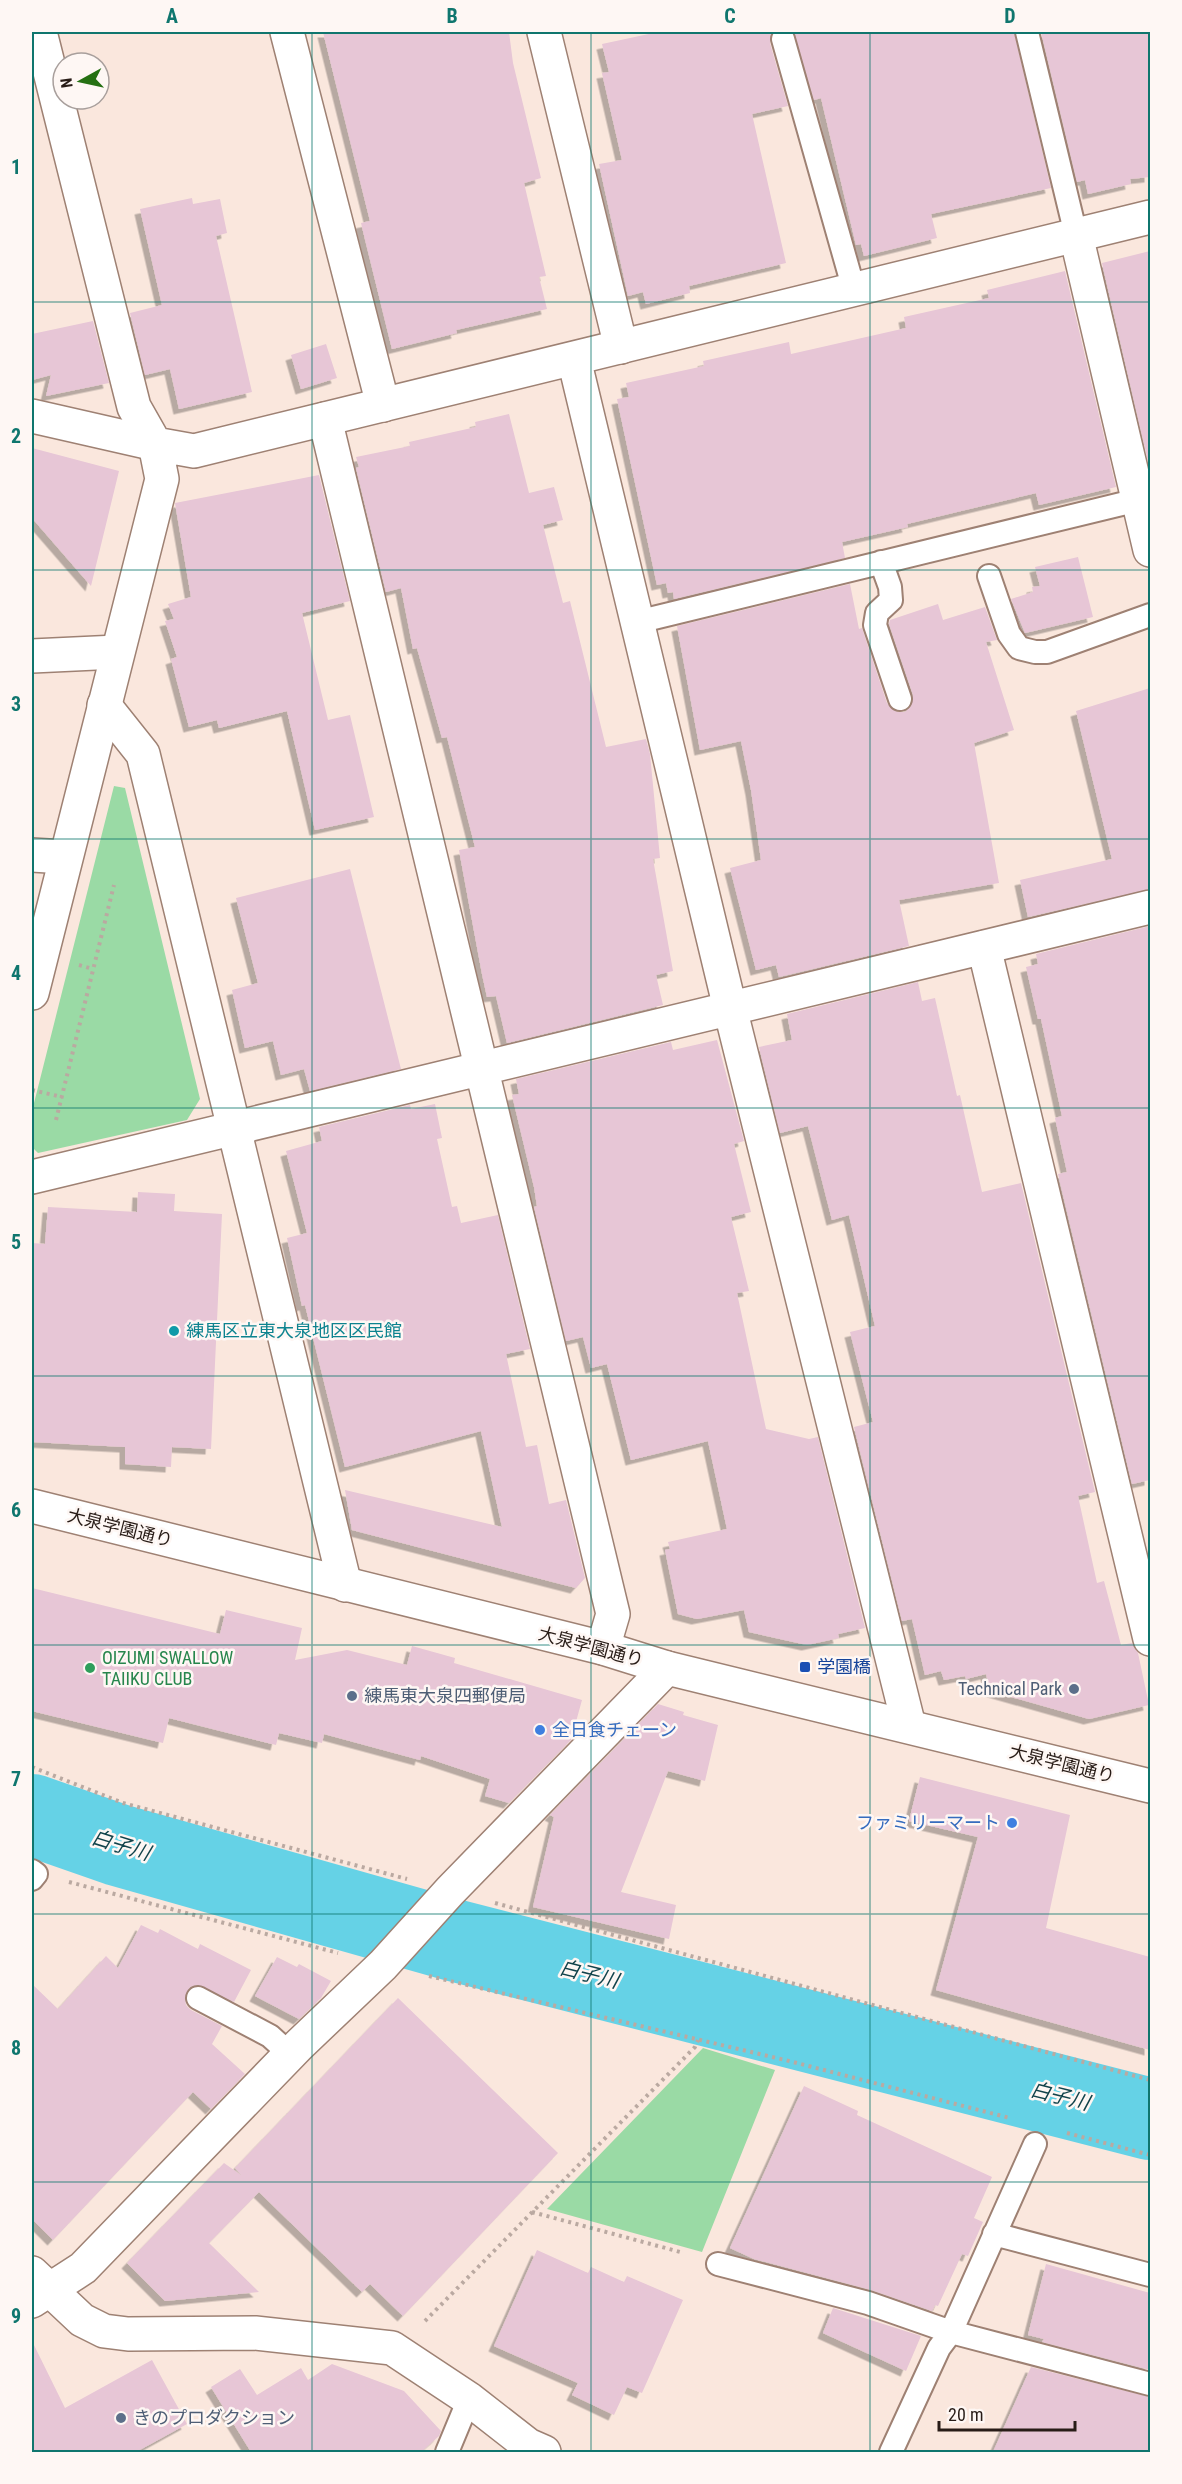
<svg xmlns="http://www.w3.org/2000/svg" width="1182" height="2484" font-family="'Roboto Condensed','Noto Sans JP',sans-serif">
<style>
.green{fill:#9adaa5}
.lines{fill:none;stroke-linecap:round;stroke-linejoin:round}
.river{stroke:#65d2e6;stroke-width:82}
.building{fill:#e7c6d6;filter:url(#shadow)}
.lane-casing{stroke:#9e8173;stroke-width:26}
.street-casing{stroke:#9e8173;stroke-width:36}
.secondary-casing{stroke:#9e8173;stroke-width:36}
.path{stroke:#baa9a1;stroke-width:4;stroke-dasharray:3 4.5;stroke-linecap:butt}
.lane{stroke:#fff;stroke-width:22}
.street{stroke:#fff;stroke-width:33}
.secondary{stroke:#fff;stroke-width:33}
.grid{fill:none;stroke:#0f766e;stroke-width:1.5;stroke-opacity:0.55}
.culture-dot{fill:#0f9aa8;stroke:#fef7f4;stroke-width:2}
.transit-dot{fill:#1a4fb4;stroke:#fef7f4;stroke-width:2}
.leisure-dot{fill:#2e9e5b;stroke:#fef7f4;stroke-width:2}
.service-dot{fill:#5c6f8a;stroke:#fef7f4;stroke-width:2}
.shop-dot{fill:#3f7fe0;stroke:#fef7f4;stroke-width:2}
.labels{text-anchor:middle;stroke-width:5;stroke-linejoin:round;paint-order:stroke}
.culture-label{font-size:18px;fill:#0d838f;stroke:#fef7f4;text-anchor:start}
.street-label{font-size:18px;fill:#281c17;stroke:#fef7f4}
.leisure-label{font-size:18px;fill:#27864d;stroke:#fef7f4;text-anchor:start}
.transit-label{font-size:18px;fill:#164399;stroke:#fef7f4;text-anchor:start}
.service-label{font-size:18px;fill:#4e5e75;stroke:#fef7f4;text-anchor:start}
.shop-label{font-size:18px;fill:#366cbe;stroke:#fef7f4;text-anchor:start}
.water-label{font-size:20px;font-style:italic;fill:#11434b;stroke:#fef7f4}
.neatline{fill:none;stroke:#0f766e;stroke-width:2}
.grid-label{font-size:20px;text-anchor:middle;font-weight:bold;fill:#0f766e}
</style>
<defs>
<filter id="shadow"><feDropShadow dx="-5.5" dy="5.5" stdDeviation="0" flood-color="#0004"/></filter>
</defs>
<rect width="100%" height="100%" fill="#fae7dd"/>
<path class="green" d="M 114,786 L 125,788 L 200,1099 L 187,1120 L 38,1153 L 32,1147 L 32,1111 Z
M 703,2048 L 775,2070 L 702,2252 L 547,2209 Z"/>
<g class="lines">
<path class="river" d="M 32,1815 L 118,1845 L 457,1941 L 1150,2119"/>
</g>
<path class="building" d="M 323,32 L 509,32 L 513,63 L 541,178 L 524,183 L 546,276 L 539,277 L 547,309 L 456,330 L 457,333 L 392,349 L 361,223 L 370,221 Z
M 658,32 L 772,32 L 770,43 L 788,106 L 752,114 L 786,263 L 689,286 L 690,293 L 646,304 L 643,292 L 628,296 L 599,164 L 622,160 L 602,73 L 609,72 L 602,44 Z
M 794,32 L 1014,32 L 1051,188 L 931,214 L 937,238 L 864,256 L 861,244 L 856,245 L 821,98 L 814,100 Z
M 1041,32 L 1150,32 L 1150,177 L 1130,179 L 1131,184 L 1088,194 L 1085,180 L 1077,182 Z
M 192,198 L 193,204 L 220,199 L 227,233 L 216,236 L 252,392 L 179,409 L 170,369 L 145,375 L 130,313 L 162,305 L 140,209 Z
M 1150,251 L 1150,470 L 1102,263 Z
M 1065,271 L 1116,487 L 1039,505 L 1036,493 L 907,524 L 908,527 L 842,542 L 845,558 L 674,599 L 673,592 L 668,593 L 666,583 L 657,585 L 617,399 L 629,397 L 626,383 L 704,366 L 703,361 L 789,342 L 791,354 L 906,328 L 904,317 L 989,298 L 987,290 Z
M 93,321 L 109,383 L 46,396 L 51,375 L 32,380 L 32,334 Z
M 326,344 L 337,378 L 301,389 L 291,355 Z
M 509,414 L 529,493 L 554,487 L 563,520 L 543,525 L 563,603 L 570,601 L 606,747 L 646,739 L 650,754 L 660,858 L 653,859 L 673,971 L 656,975 L 663,1005 L 507,1043 L 496,996 L 487,997 L 482,974 L 459,850 L 475,847 L 447,737 L 442,738 L 417,648 L 413,649 L 401,588 L 386,592 L 356,468 L 359,467 L 356,457 L 410,446 L 409,442 L 476,427 L 475,422 Z
M 32,448 L 119,471 L 91,586 L 32,518 Z
M 319,475 L 350,601 L 302,613 L 328,720 L 350,715 L 374,817 L 315,830 L 287,711 L 219,728 L 217,720 L 189,727 L 171,659 L 177,657 L 165,621 L 174,619 L 168,604 L 191,597 L 175,503 Z
M 1078,557 L 1093,617 L 1025,633 L 1011,599 L 1033,592 L 1032,587 L 1040,586 L 1035,567 Z
M 850,584 L 859,629 L 862,628 L 887,703 L 892,709 L 898,712 L 905,712 L 910,707 L 913,695 L 889,624 L 890,620 L 938,604 L 943,620 L 985,607 L 997,640 L 986,642 L 1014,730 L 974,743 L 999,883 L 899,900 L 909,946 L 779,977 L 776,965 L 756,970 L 730,868 L 761,860 L 751,790 L 741,741 L 700,750 L 677,626 Z
M 1150,688 L 1150,889 L 1028,917 L 1020,880 L 1112,859 L 1076,711 Z
M 350,869 L 401,1069 L 310,1091 L 304,1069 L 281,1075 L 273,1041 L 245,1048 L 232,990 L 258,983 L 236,898 Z
M 1150,926 L 1150,1480 L 1132,1484 L 1058,1174 L 1067,1172 L 1055,1118 L 1062,1116 L 1041,1019 L 1038,1019 L 1026,967 L 1038,964 L 1036,954 Z
M 918,982 L 922,1001 L 935,998 L 957,1096 L 960,1095 L 982,1192 L 1021,1183 L 1095,1492 L 1078,1496 L 1097,1583 L 1104,1581 L 1121,1645 L 1132,1643 L 1138,1653 L 1149,1705 L 1089,1719 L 990,1691 L 986,1674 L 966,1679 L 965,1676 L 944,1680 L 941,1671 L 925,1675 L 912,1619 L 902,1621 L 854,1427 L 873,1422 L 850,1332 L 875,1326 L 849,1215 L 832,1220 L 808,1126 L 780,1133 L 759,1047 L 792,1040 L 787,1014 Z
M 717,1040 L 744,1141 L 734,1144 L 751,1212 L 731,1217 L 749,1291 L 737,1293 L 766,1429 L 809,1439 L 818,1437 L 865,1628 L 838,1634 L 839,1638 L 807,1645 L 749,1632 L 744,1610 L 697,1619 L 678,1614 L 665,1550 L 670,1549 L 668,1542 L 727,1529 L 708,1441 L 631,1460 L 607,1364 L 591,1368 L 583,1337 L 566,1341 L 534,1207 L 537,1206 L 534,1187 L 512,1095 L 519,1094 L 516,1079 L 671,1042 L 673,1050 Z
M 435,1104 L 442,1138 L 437,1139 L 452,1207 L 457,1206 L 461,1223 L 498,1215 L 530,1349 L 506,1354 L 526,1447 L 537,1445 L 549,1504 L 566,1500 L 585,1578 L 576,1588 L 352,1530 L 345,1490 L 502,1527 L 481,1431 L 345,1467 L 305,1305 L 302,1306 L 287,1238 L 307,1233 L 286,1151 L 322,1141 L 319,1127 L 410,1105 L 411,1109 Z
M 138,1192 L 175,1194 L 174,1211 L 222,1214 L 211,1449 L 172,1447 L 171,1467 L 125,1464 L 125,1447 L 32,1442 L 32,1243 L 45,1244 L 48,1207 L 137,1212 Z
M 32,1588 L 220,1634 L 226,1610 L 302,1628 L 295,1660 L 347,1650 L 407,1665 L 412,1646 L 455,1658 L 454,1663 L 582,1700 L 571,1740 L 509,1803 L 485,1796 L 490,1779 L 421,1756 L 420,1760 L 324,1734 L 322,1743 L 279,1733 L 276,1745 L 169,1718 L 163,1743 L 32,1711 Z
M 658,1704 L 684,1712 L 683,1715 L 718,1725 L 705,1781 L 668,1771 L 621,1892 L 676,1905 L 669,1939 L 533,1907 L 554,1817 L 550,1815 Z
M 920,1777 L 1070,1815 L 1046,1928 L 1150,1957 L 1150,2050 L 936,1990 L 978,1837 L 909,1821 Z
M 141,1925 L 158,1933 L 160,1929 L 198,1949 L 200,1944 L 251,1970 L 234,2002 L 198,1985 L 190,1987 L 185,1998 L 186,2005 L 191,2010 L 222,2026 L 212,2044 L 245,2074 L 211,2109 L 193,2092 L 53,2240 L 32,2219 L 32,1984 L 58,2009 L 106,1956 L 118,1968 Z
M 277,1957 L 297,1967 L 299,1964 L 331,1981 L 321,1998 L 299,2019 L 255,1996 Z
M 398,1998 L 558,2153 L 403,2316 L 370,2284 L 362,2292 L 259,2192 L 209,2243 L 259,2292 L 165,2301 L 127,2263 L 224,2163 L 241,2175 L 235,2168 Z
M 804,2086 L 858,2111 L 857,2115 L 992,2177 L 974,2218 L 983,2222 L 968,2256 L 962,2254 L 938,2306 L 935,2305 L 932,2311 L 871,2290 L 754,2259 L 730,2248 Z
M 537,2250 L 588,2273 L 591,2267 L 624,2282 L 627,2276 L 683,2300 L 642,2393 L 627,2387 L 614,2415 L 572,2395 L 578,2383 L 494,2346 Z
M 1046,2264 L 1150,2293 L 1150,2370 L 1042,2342 L 1044,2339 L 1028,2335 Z
M 833,2308 L 921,2336 L 906,2371 L 823,2333 Z
M 32,2341 L 65,2408 L 152,2360 L 187,2424 L 136,2452 L 32,2452 Z
M 332,2364 L 404,2391 L 441,2431 L 439,2436 L 421,2452 L 251,2452 L 211,2387 L 240,2369 L 257,2395 L 301,2368 L 308,2380 Z
M 1031,2367 L 1150,2397 L 1150,2452 L 993,2452 Z"/>
<g class="lines">
<g class="lane-casing">
<path id="lane" d="M 1027,32 L 1076,235
M 783,39 L 854,290
M 881,562 L 890,587 L 891,600 L 877,613 L 875,625 L 900,699
M 989,576 L 1009,634 L 1019,648 L 1035,652 L 1047,652 L 1150,615
M 637,622 L 1138,500
M 32,1871 L 36,1874 L 32,1879
M 198,1998 L 270,2036 L 290,2054
M 994,2234 L 1150,2275
M 718,2264 L 868,2303 L 951,2332 L 1150,2384
M 447,2452 L 469,2399
M 891,2452 L 939,2348 L 951,2332 L 1035,2144"/>
</g>
<g class="street-casing">
<path id="street" d="M 287,32 L 383,405
M 544,32 L 621,347
M 1076,235 L 1150,550
M 574,359 L 730,1008 L 909,1726
M 32,416 L 155,444
M 325,419 L 613,1614 L 603,1648
M 32,656 L 117,652
M 104,705 L 143,754 L 345,1585
M 32,855 L 65,857
M 984,947 L 1150,1639
M 32,1177 L 1150,907
M 32,2273 L 82,2320 L 104,2331 L 128,2334 L 255,2333 L 392,2348 L 469,2399 L 528,2445 L 544,2452
M 32,2301 L 83,2268 L 299,2045 L 383,1965 L 450,1891 L 667,1668"/>
</g>
<g class="secondary-casing">
<path id="secondary" d="M 155,444 L 194,451 L 1150,217
M 32,993 L 162,479 L 155,444 L 134,407 L 40,32
M 32,1506 L 603,1648 L 667,1668 L 1150,1786"/>
</g>
<path class="path" d="M 79,965 L 93,969
M 32,1090 L 62,1097
M 56,1120 L 114,885
M 32,1767 L 123,1803 L 407,1879
M 69,1882 L 338,1953
M 495,1903 L 1150,2080
M 429,1976 L 785,2060 L 1010,2118
M 1067,2133 L 1150,2155
M 532,2212 L 684,2253
M 425,2321 L 695,2047 L 698,2040"/>
<use href="#lane" class="lane"/>
<use href="#street" class="street"/>
<use href="#secondary" class="secondary"/>
</g>
<path class="grid" d="M 312,32 L 312,2452M 591,32 L 591,2452M 870,32 L 870,2452M 32,302 L 1150,302M 32,570 L 1150,570M 32,839 L 1150,839M 32,1108 L 1150,1108M 32,1376 L 1150,1376M 32,1645 L 1150,1645M 32,1914 L 1150,1914M 32,2182 L 1150,2182"/>
<circle class="culture-dot" cx="174" cy="1331" r="6"/>
<rect class="transit-dot" x="799" y="1661" width="12" height="12" rx="3"/>
<circle class="leisure-dot" cx="90" cy="1668" r="6"/>
<g class="service-dot">
<circle cx="1074" cy="1689" r="6"/>
<circle cx="352" cy="1696" r="6"/>
<circle cx="121" cy="2418" r="6"/>
</g>
<g class="shop-dot">
<circle cx="540" cy="1730" r="6"/>
<circle cx="1012" cy="1823" r="6"/>
</g>
<g class="labels">
<g class="culture-label">
<text x="186" y="1337">練馬区立東大泉地区区民館</text>
</g>
<g class="street-label">
<text transform="translate(120 1528) rotate(14)" y="6">大泉学園通り</text>
<text transform="translate(591 1647) rotate(15)" y="6">大泉学園通り</text>
<text transform="translate(1062 1764) rotate(14)" y="6">大泉学園通り</text>
</g>
<g class="leisure-label">
<text x="102" y="1664">OIZUMI SWALLOW<tspan x="102" dy="21">TAIIKU CLUB</tspan></text>
</g>
<g class="transit-label">
<text x="817" y="1673">学園橋</text>
</g>
<g class="service-label">
<text x="1062" y="1695" text-anchor="end">Technical Park</text>
<text x="364" y="1702">練馬東大泉四郵便局</text>
<text x="133" y="2424">きのプロダクション</text>
</g>
<g class="shop-label">
<text x="552" y="1736">全日食チェーン</text>
<text x="1000" y="1829" text-anchor="end">ファミリーマート</text>
</g>
<g class="water-label">
<text transform="translate(121 1845) rotate(17)" y="7">白子川</text>
<text transform="translate(589 1974) rotate(14)" y="7">白子川</text>
<text transform="translate(1060 2096) rotate(14)" y="7">白子川</text>
</g>
</g>
<rect width="1182" height="2484" fill="none" stroke="#fef7f4" stroke-width="66"/>
<g transform="translate(81 81) rotate(262)"><circle r="28" fill="#fef7f4" stroke="#a89f9c" stroke-width="1.5"/>
<path d="M0-4.5L10 22L0 15L-10 22Z" fill="#257012"/>
<text y="-9" font-size="16" font-weight="bold" text-anchor="middle" fill="#281c17">N</text>
</g>
<path d="M939 2421v9h136v-9" fill="none" stroke="#281c17" stroke-width="3"/>
<text x="948" y="2421" font-size="18" fill="#281c17" stroke="#fef7f4" stroke-width="4.5" paint-order="stroke">20 m</text>
<rect x="33" y="33" width="1116" height="2418" class="neatline"/>
<g class="grid-label">
<text x="172" y="23">A</text>
<text x="452" y="23">B</text>
<text x="730" y="23">C</text>
<text x="1010" y="23">D</text>
<text x="16" y="174">1</text>
<text x="16" y="443">2</text>
<text x="16" y="711">3</text>
<text x="16" y="980">4</text>
<text x="16" y="1249">5</text>
<text x="16" y="1517">6</text>
<text x="16" y="1786">7</text>
<text x="16" y="2055">8</text>
<text x="16" y="2323">9</text>
</g>
</svg>
